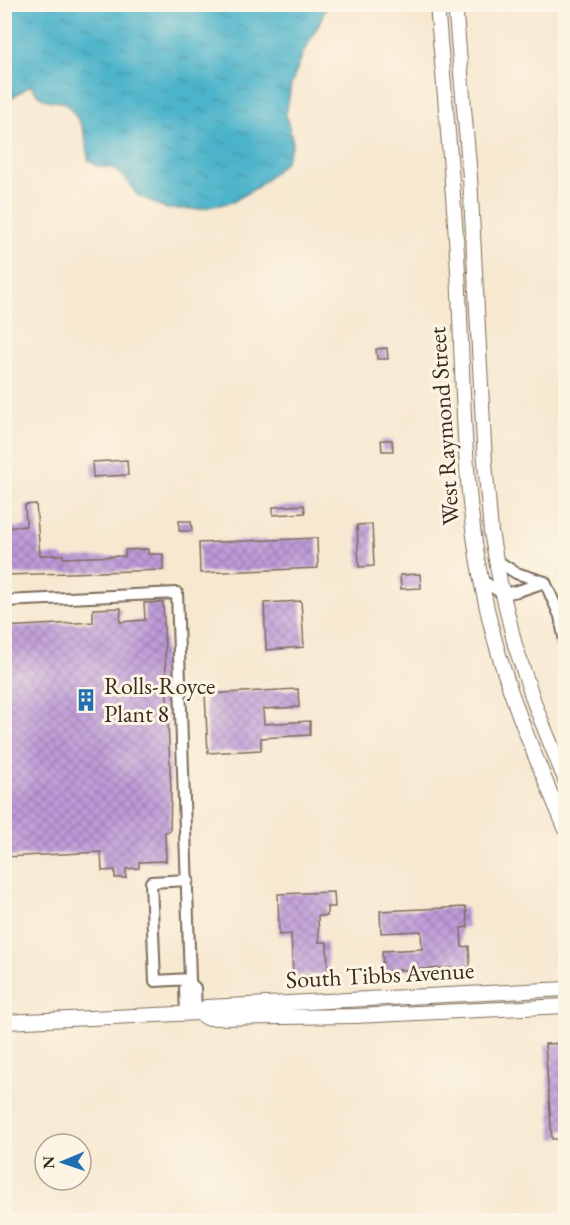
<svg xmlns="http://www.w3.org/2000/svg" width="570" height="1225" font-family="'EB Garamond',serif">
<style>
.water{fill:url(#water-ripples);stroke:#436e74;stroke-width:1.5}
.building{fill:url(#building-cross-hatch)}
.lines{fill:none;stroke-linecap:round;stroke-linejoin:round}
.minor-casing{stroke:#7d6c5c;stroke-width:14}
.major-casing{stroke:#7d6c5c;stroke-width:16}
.minor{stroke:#fff;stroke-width:10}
.major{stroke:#fff;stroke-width:14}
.labels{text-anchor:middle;stroke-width:6;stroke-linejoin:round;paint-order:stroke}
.street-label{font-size:24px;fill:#3b2a1e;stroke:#fcf5e5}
.poi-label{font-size:24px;fill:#3b2a1e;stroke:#fcf5e5;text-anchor:start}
</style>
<defs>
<pattern id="water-ripples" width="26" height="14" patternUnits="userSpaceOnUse" patternTransform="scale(1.5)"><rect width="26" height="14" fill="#4bb3ca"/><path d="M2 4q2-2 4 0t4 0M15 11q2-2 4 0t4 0" fill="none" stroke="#4092a3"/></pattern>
<pattern id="building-cross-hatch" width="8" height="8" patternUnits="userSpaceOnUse" patternTransform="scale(1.5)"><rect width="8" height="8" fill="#be9ad9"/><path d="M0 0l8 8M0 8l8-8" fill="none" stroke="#9c7eaf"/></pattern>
</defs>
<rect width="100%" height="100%" fill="#fcf5e5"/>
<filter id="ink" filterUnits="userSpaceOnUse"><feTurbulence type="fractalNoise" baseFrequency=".0167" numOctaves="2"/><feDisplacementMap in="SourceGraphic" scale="12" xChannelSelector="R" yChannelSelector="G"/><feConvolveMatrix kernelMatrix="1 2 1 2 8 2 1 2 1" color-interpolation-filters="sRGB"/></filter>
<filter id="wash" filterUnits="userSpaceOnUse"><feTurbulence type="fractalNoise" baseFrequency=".008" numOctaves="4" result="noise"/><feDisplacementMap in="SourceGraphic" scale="24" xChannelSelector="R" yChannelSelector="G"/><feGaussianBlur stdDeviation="1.35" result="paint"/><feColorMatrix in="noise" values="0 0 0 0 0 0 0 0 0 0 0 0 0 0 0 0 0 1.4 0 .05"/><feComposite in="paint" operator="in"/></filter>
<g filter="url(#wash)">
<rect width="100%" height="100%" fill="#f7e8d0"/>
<path class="water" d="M 5,4 L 327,4 L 327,5 L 318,26 L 303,53 L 291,85 L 286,115 L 293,143 L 285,162 L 259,186 L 233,202 L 199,209 L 167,209 L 137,195 L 128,181 L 113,168 L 97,166 L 88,159 C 87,134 82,120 64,102 C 46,101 41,101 31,85 L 5,102 Z"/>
<g id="blocks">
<path class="building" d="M 387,348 L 388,359 L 377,359 L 376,349 Z
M 381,440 L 392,440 L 393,451 L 382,451 Z
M 127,460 L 128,475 L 93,477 L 92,462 Z
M 36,504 L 40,555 L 63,555 L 63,558 L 125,556 L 125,550 L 148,549 L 148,554 L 163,554 L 163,570 L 6,575 L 5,528 L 26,526 L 25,505 Z
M 304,505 L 305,513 L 273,515 L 273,507 Z
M 179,521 L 191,521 L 192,531 L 179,531 Z
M 372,524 L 374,566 L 359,567 L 357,525 Z
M 317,538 L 318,568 L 200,573 L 199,543 Z
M 420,574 L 421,588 L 401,589 L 400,575 Z
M 301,601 L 304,647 L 266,650 L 264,603 Z
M 163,602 L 171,793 L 170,831 L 165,832 L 166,861 L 139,862 L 139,868 L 126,869 L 126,878 L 115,878 L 115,870 L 102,871 L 101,852 L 4,857 L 4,627 L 93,622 L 93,609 L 121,608 L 120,622 L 145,620 L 144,603 Z
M 298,689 L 299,707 L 263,709 L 264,724 L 310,721 L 310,735 L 261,738 L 261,750 L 208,753 L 205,694 Z
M 334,892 L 335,907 L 327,907 L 327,916 L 318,916 L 319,942 L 327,942 L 328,974 L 293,976 L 291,934 L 279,935 L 278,894 Z
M 466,907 L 468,927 L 461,928 L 462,947 L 469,946 L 470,967 L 383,971 L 382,951 L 422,949 L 421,931 L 381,933 L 380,911 Z
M 566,1043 L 566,1130 L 561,1130 L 561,1139 L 552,1139 L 545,1044 Z"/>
</g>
</g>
<g filter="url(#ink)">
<use href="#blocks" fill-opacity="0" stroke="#7d6c5c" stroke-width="1.5"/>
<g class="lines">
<g class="minor-casing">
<path id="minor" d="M 496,560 L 516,573 L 545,582 L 560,616 L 566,647
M 480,579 L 503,594 L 518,591 L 545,582
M 4,601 L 177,593 L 190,979 L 190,983 L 185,988 L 186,1013
M 188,880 L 151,882 L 155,981 L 190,979
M 190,983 L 195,988 L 196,1013"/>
</g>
<g class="major-casing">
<path id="major" d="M 437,4 C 445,101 455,197 459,293 C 464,400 463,508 488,613 C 505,688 536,759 566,830
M 455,4 L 470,177 L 485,462 L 491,532 L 500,582 L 515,645 L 535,705 L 566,782
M 199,1013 L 206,1007 L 566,989
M 4,1022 L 199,1013 L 207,1018 L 355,1016 L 566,1006"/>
</g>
<use href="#minor" class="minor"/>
<use href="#major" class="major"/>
</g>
</g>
<defs>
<g id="building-bare" transform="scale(1.8)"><path d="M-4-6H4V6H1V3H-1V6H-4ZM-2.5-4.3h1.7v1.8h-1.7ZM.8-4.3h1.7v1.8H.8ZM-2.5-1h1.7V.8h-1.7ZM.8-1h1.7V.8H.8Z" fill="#1f6fb2" stroke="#fcf5e5" stroke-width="2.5" paint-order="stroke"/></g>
</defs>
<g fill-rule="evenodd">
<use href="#building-bare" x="86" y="700"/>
</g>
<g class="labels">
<g class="street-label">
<text transform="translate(444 426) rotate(-94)" y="8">West Raymond Street</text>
<text transform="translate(380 975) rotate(-3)" y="8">South Tibbs Avenue</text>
</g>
<g class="poi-label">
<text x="104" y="694">Rolls-Royce<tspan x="104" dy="28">Plant 8</tspan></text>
</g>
</g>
<rect width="570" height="1225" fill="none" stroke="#fcf5e5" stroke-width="24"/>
<g transform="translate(63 1162) rotate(268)"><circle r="28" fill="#fcf5e5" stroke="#afa495" stroke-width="1.5"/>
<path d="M0-4.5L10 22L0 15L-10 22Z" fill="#1f6fb2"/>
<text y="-9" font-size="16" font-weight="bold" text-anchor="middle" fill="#3b2a1e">N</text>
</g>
</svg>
